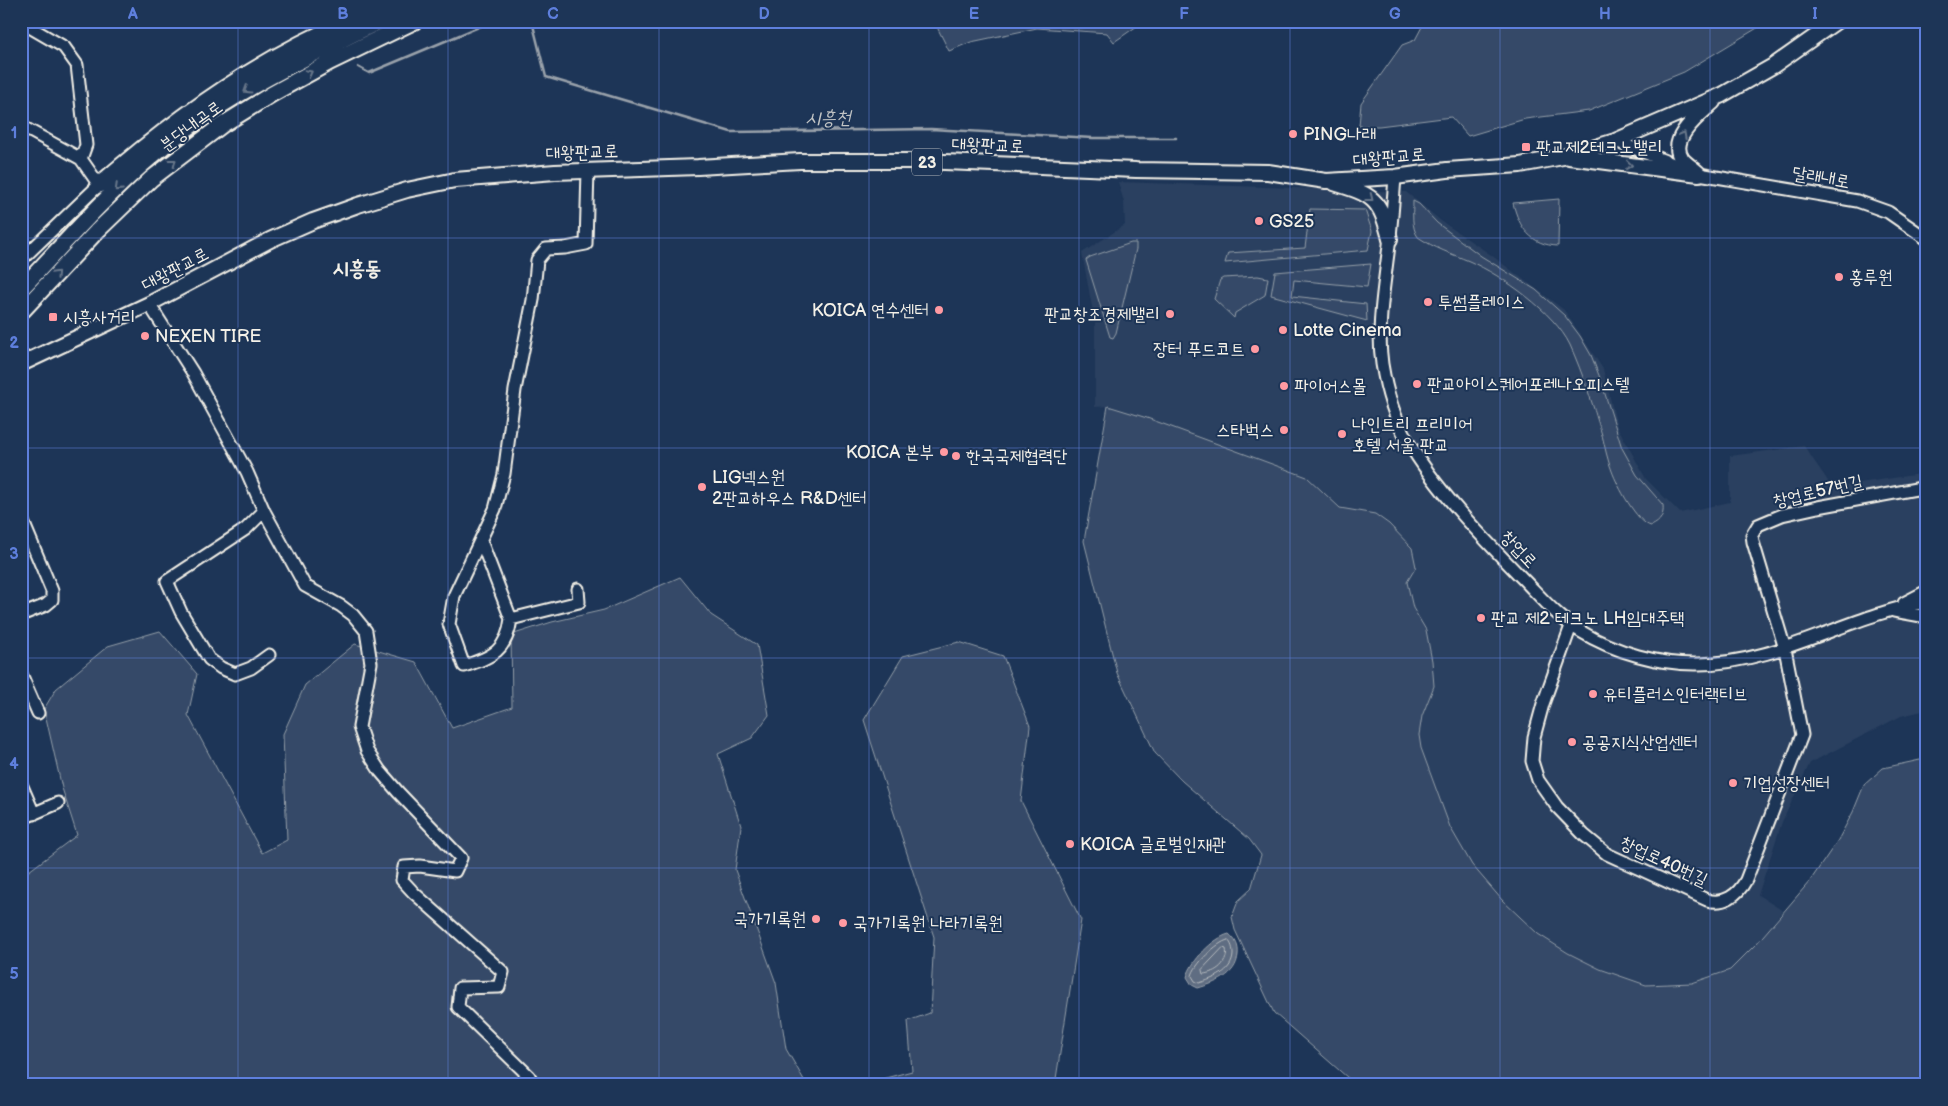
<svg xmlns="http://www.w3.org/2000/svg" width="1948" height="1106" font-family="'Balsamiq Sans','Poor Story',sans-serif">
<style>
.built{fill:#2a4060}
.green{fill:#354a67;stroke:#949ea8}
.water{fill:#5e6d82;stroke:#9aa2ab}
.lines{fill:none;stroke-linecap:round;stroke-linejoin:round}
.shore{stroke:#b8bcbf;stroke-width:1}
.stream{stroke:#9aa2ab;stroke-width:2.5}
.minor-casing{stroke:#f4f1e8;stroke-width:15}
.major-casing{stroke:#f4f1e8;stroke-width:18}
.highway-casing{stroke:#f4f1e8;stroke-width:19}
.minor{stroke:#1d3557;stroke-width:11}
.major{stroke:#1d3557;stroke-width:14}
.highway{stroke:#1d3557;stroke-width:15}
.oneway{stroke:#68778a}
.grid{fill:none;stroke:#5e7fdd;stroke-width:1;stroke-opacity:0.55}
.poi-dot{fill:#ff9aa2;stroke:#1d3557;stroke-width:2}
.labels{text-anchor:middle;stroke-width:4;stroke-linejoin:round;paint-order:stroke}
.shield{fill:#1d3557;stroke:#b4b9bc;stroke-width:1}
.shield-label{font-size:16px;font-weight:bold;fill:#f4f1e8}
.street-label{font-size:18px;fill:#f4f1e8;stroke:#1d3557}
.poi-label{font-size:18px;fill:#f4f1e8;stroke:#1d3557;text-anchor:start}
.water-label{font-size:19px;font-style:italic;fill:#c0c3c4;stroke:#1d3557}
.quarter-label{font-size:20px;font-weight:bold;fill:#f4f1e8;stroke:#1d3557}
.neatline{fill:none;stroke:#5e7fdd;stroke-width:2}
.grid-label{font-size:16px;text-anchor:middle;font-weight:bold;fill:#5e7fdd}
</style>
<rect width="100%" height="100%" fill="#1d3557"/>
<filter id="ink" filterUnits="userSpaceOnUse"><feTurbulence type="fractalNoise" baseFrequency=".02" numOctaves="2"/><feDisplacementMap in="SourceGraphic" scale="10" xChannelSelector="R" yChannelSelector="G"/><feConvolveMatrix kernelMatrix="1 2 1 2 8 2 1 2 1" color-interpolation-filters="sRGB"/></filter>
<g filter="url(#ink)">
<path class="built" d="M 1118,182 L 1406,192 L 1441,221 L 1491,255 L 1564,310 L 1603,369 L 1617,426 L 1646,479 L 1680,513 L 1730,502 L 1730,456 L 1804,446 L 1832,487 L 1927,473 L 1927,710 L 1901,716 L 1810,763 L 1782,822 L 1758,895 L 1783,911 L 1757,943 L 1730,970 L 1692,983 L 1646,985 L 1600,969 L 1568,953 L 1538,934 L 1502,900 L 1472,865 L 1450,827 L 1421,748 L 1419,735 L 1422,716 L 1434,686 L 1432,661 L 1426,630 L 1413,608 L 1407,582 L 1416,567 L 1389,524 L 1375,514 L 1340,508 L 1307,477 L 1108,406 L 1095,407 L 1095,323 L 1082,253 L 1125,225 L 1124,202 Z"/>
<path class="green" d="M 934,21 L 1141,21 L 1140,24 L 1114,42 L 1107,33 L 1037,28 L 971,42 L 949,51 Z
M 1425,21 L 1769,21 L 1684,72 L 1589,111 L 1525,119 L 1468,136 L 1451,117 L 1379,126 L 1359,126 L 1361,103 L 1402,45 L 1415,40 Z
M 1559,199 L 1558,246 C 1531,245 1519,228 1513,203 Z
M 1413,201 L 1419,204 L 1437,223 L 1481,256 L 1536,290 L 1565,316 L 1580,336 L 1591,355 L 1600,378 L 1622,448 L 1637,475 L 1663,505 C 1664,515 1661,522 1651,526 C 1637,523 1617,485 1612,471 C 1607,459 1605,447 1602,435 C 1593,405 1583,374 1570,345 C 1554,312 1503,276 1469,261 C 1452,254 1434,248 1418,237 C 1411,227 1413,213 1413,201 Z
M 1310,209 L 1365,210 L 1372,231 L 1368,250 L 1225,263 L 1228,253 L 1305,248 Z
M 1131,243 L 1136,243 L 1136,249 L 1116,333 L 1113,338 L 1110,337 L 1086,260 L 1090,257 Z
M 1371,264 L 1367,287 L 1294,280 L 1292,296 L 1366,304 L 1367,321 L 1271,295 L 1275,272 Z
M 1258,276 L 1268,278 L 1265,295 L 1235,313 L 1234,318 L 1214,299 L 1220,280 L 1223,278 Z
M 1108,406 L 1147,418 L 1307,477 L 1340,508 L 1375,514 L 1389,524 L 1412,548 L 1416,567 L 1407,582 L 1413,608 L 1426,630 L 1432,661 L 1434,686 L 1422,716 L 1419,735 L 1421,748 L 1450,827 L 1472,865 L 1502,900 L 1538,934 L 1568,953 L 1600,969 L 1646,985 L 1692,983 L 1730,970 L 1757,943 L 1810,881 L 1838,840 L 1853,812 L 1864,785 L 1883,768 L 1920,760 L 1927,760 L 1927,1085 L 1356,1085 L 1274,1013 L 1235,930 L 1232,917 L 1238,901 L 1251,889 L 1261,855 L 1249,839 L 1182,781 L 1155,753 L 1117,673 L 1084,541 Z
M 680,577 L 711,615 L 757,645 L 769,715 L 752,738 L 718,754 L 741,826 L 735,870 L 776,983 L 786,1049 L 807,1085 L 21,1085 L 21,877 L 77,835 L 62,788 L 44,709 L 56,689 L 108,646 L 160,631 L 197,674 L 188,715 L 262,853 L 287,840 L 283,734 L 305,685 L 355,644 L 416,662 L 452,728 L 512,707 L 511,635 L 552,622 L 604,610 Z
M 959,642 L 1003,656 L 1030,726 L 1021,801 L 1081,920 L 1055,1085 L 859,1085 L 912,1071 L 908,1021 L 930,1013 L 934,937 L 864,720 L 903,656 Z"/>
<path class="water" d="M 1229,934 C 1236,940 1239,946 1238,955 C 1236,976 1215,983 1198,988 L 1192,985 L 1187,977 C 1191,961 1213,938 1229,934 Z"/>
<g class="lines">
<path class="shore" d="M 1228,940 C 1232,944 1233,949 1233,955 C 1232,972 1213,979 1199,983 L 1195,981 L 1192,976 C 1194,965 1217,942 1228,940 Z
M 1223,948 L 1226,949 C 1229,963 1216,973 1203,974 L 1202,970 Z"/>
<path class="stream" d="M 283,21 L 284,22
M 532,21 L 546,77 L 731,132 L 931,129 L 1093,138 L 1176,138
M 358,67 L 369,73 L 493,21"/>
<g class="minor-casing">
<path id="minor" d="M 21,22 L 64,47 L 77,65 L 86,145 L 81,159
M 21,126 L 81,159 L 99,185 L 21,260
M 1615,141 L 1699,174 L 1857,201 L 1888,212 L 1927,239
M 1395,177 C 1393,205 1391,233 1387,261 C 1383,294 1377,330 1382,364 C 1386,389 1394,417 1407,440 C 1436,490 1481,536 1521,577 C 1540,596 1557,617 1580,631 C 1614,652 1660,665 1699,664 C 1780,663 1848,615 1927,602
M 149,304 L 193,373 L 247,472 L 264,511 L 305,586 L 341,606 L 353,615 L 366,631 L 371,663 L 359,727 L 367,751 L 380,771 L 398,792 L 461,858 L 455,871 L 420,866 L 404,867 L 402,880 L 414,893 L 503,972 L 499,987 L 460,988 L 458,1007 L 529,1076 L 534,1085
M 264,511 L 246,529 L 167,581 L 181,612 L 209,659 L 221,668 L 235,674 L 251,668 L 269,655
M 21,517 L 52,591 L 52,600 L 46,605 L 21,615
M 481,541 L 511,619
M 578,589 L 579,602 L 511,619 C 507,651 492,657 464,666 L 449,624 L 454,596 L 495,509 L 504,474 L 515,390 L 533,300 L 537,260 L 546,249 L 565,248 L 586,244 L 588,170
M 1904,603 L 1927,591
M 1894,611 L 1927,617
M 1571,626 L 1543,704 L 1534,737 L 1532,761 L 1538,780 L 1557,807 L 1584,835 L 1607,854 L 1707,900 C 1724,905 1738,895 1746,880 L 1802,735 L 1785,649 L 1753,542 L 1752,535 L 1758,525 L 1782,515 L 1818,507 L 1927,487
M 21,674 L 38,713
M 21,784 L 34,814
M 21,819 L 58,803"/>
</g>
<g class="major-casing">
<path id="major" d="M 1569,157 L 1699,174
M 1699,174 C 1694,169 1686,164 1682,159 C 1667,139 1700,114 1713,102
M 1334,183 C 1373,195 1380,198 1390,239
M 21,364 L 149,304 L 270,240 L 313,221 L 358,205 L 407,190 L 455,180 L 555,172 L 698,167 L 800,161 L 920,161 L 1136,170 L 1268,172 L 1326,181 L 1395,177 L 1447,170 L 1520,165 L 1563,157 L 1615,141 L 1722,95 L 1773,66 L 1837,21"/>
</g>
<g class="highway-casing">
<path id="highway" d="M 99,185 C 174,119 256,60 349,21
M 21,289 C 61,247 99,203 143,164 C 212,102 297,61 380,21
M 23,310 L 96,232 L 151,179 L 222,125 L 272,94 L 330,62 L 415,21"/>
</g>
<use href="#minor" class="minor"/>
<use href="#major" class="major"/>
<use href="#highway" class="highway"/>
</g>
<defs><path id="oneway-chevron" d="M-2-3.5L2.5 0L-2 3.5" fill="none" stroke-width="1.6" stroke-linecap="round" stroke-linejoin="round" transform="scale(1.25)"/></defs>
<g class="oneway">
<use href="#oneway-chevron" transform="translate(309 73) rotate(-28)"/>
<use href="#oneway-chevron" transform="translate(247 90) rotate(148)"/>
<use href="#oneway-chevron" transform="translate(1683 135) rotate(-62)"/>
<use href="#oneway-chevron" transform="translate(173 162) rotate(-37)"/>
<use href="#oneway-chevron" transform="translate(1629 165) rotate(7)"/>
<use href="#oneway-chevron" transform="translate(118 188) rotate(136)"/>
<use href="#oneway-chevron" transform="translate(1370 198) rotate(38)"/>
<use href="#oneway-chevron" transform="translate(56 274) rotate(-47)"/>
</g>
</g>
<path class="grid" d="M 238,21 L 238,1085M 448,21 L 448,1085M 659,21 L 659,1085M 869,21 L 869,1085M 1079,21 L 1079,1085M 1290,21 L 1290,1085M 1500,21 L 1500,1085M 1710,21 L 1710,1085M 21,238 L 1927,238M 21,448 L 1927,448M 21,658 L 1927,658M 21,868 L 1927,868"/>
<g class="poi-dot">
<circle cx="1293" cy="134" r="5"/>
<rect x="1521" y="142" width="10" height="10" rx="2.5"/>
<circle cx="1259" cy="221" r="5"/>
<circle cx="1839" cy="277" r="5"/>
<circle cx="1428" cy="302" r="5"/>
<circle cx="939" cy="310" r="5"/>
<circle cx="1170" cy="314" r="5"/>
<rect x="48" y="312" width="10" height="10" rx="2.5"/>
<circle cx="1283" cy="330" r="5"/>
<circle cx="145" cy="336" r="5"/>
<circle cx="1255" cy="349" r="5"/>
<circle cx="1417" cy="384" r="5"/>
<circle cx="1284" cy="386" r="5"/>
<circle cx="1284" cy="430" r="5"/>
<circle cx="1342" cy="434" r="5"/>
<circle cx="944" cy="452" r="5"/>
<circle cx="956" cy="456" r="5"/>
<circle cx="702" cy="487" r="5"/>
<circle cx="1481" cy="618" r="5"/>
<circle cx="1593" cy="694" r="5"/>
<circle cx="1572" cy="742" r="5"/>
<circle cx="1733" cy="783" r="5"/>
<circle cx="1070" cy="844" r="5"/>
<circle cx="816" cy="919" r="5"/>
<circle cx="843" cy="923" r="5"/>
</g>
<g class="labels">
<rect class="shield" x="912" y="148.5" width="30" height="27" rx="4"/>
<g class="shield-label">
<text x="927" y="168">23</text>
</g>
<g class="street-label">
<text transform="translate(191 126) rotate(-36)" y="6">분당내곡로</text>
<text transform="translate(988 145) rotate(2)" y="6">대왕판교로</text>
<text transform="translate(582 152) rotate(-2)" y="6">대왕판교로</text>
<text transform="translate(1389 157) rotate(-5)" y="6">대왕판교로</text>
<text transform="translate(1821 177) rotate(10)" y="6">달래내로</text>
<text transform="translate(175 269) rotate(-28)" y="6">대왕판교로</text>
<text transform="translate(1818 491) rotate(-13)" y="6">창업로57번길</text>
<text transform="translate(1519 549) rotate(47)" y="6">창업로</text>
<text transform="translate(1664 861) rotate(25)" y="6">창업로40번길</text>
</g>
<g class="poi-label">
<text x="1303" y="140">PING나래</text>
<text x="1536" y="153">판교제2테크노밸리</text>
<text x="1269" y="227">GS25</text>
<text x="1849" y="283">홍루원</text>
<text x="1438" y="308">투썸플레이스</text>
<text x="929" y="316" text-anchor="end">KOICA 연수센터</text>
<text x="1160" y="320" text-anchor="end">판교창조경제밸리</text>
<text x="63" y="323">시흥사거리</text>
<text x="1293" y="336">Lotte Cinema</text>
<text x="155" y="342">NEXEN TIRE</text>
<text x="1245" y="355" text-anchor="end">장터 푸드코트</text>
<text x="1427" y="390">판교아이스퀘어포레나오피스텔</text>
<text x="1294" y="392">파이어스몰</text>
<text x="1352" y="430">나인트리 프리미어<tspan x="1352" dy="21">호텔 서울 판교</tspan></text>
<text x="1274" y="436" text-anchor="end">스타벅스</text>
<text x="934" y="458" text-anchor="end">KOICA 본부</text>
<text x="966" y="462">한국국제협력단</text>
<text x="712" y="483">LIG넥스원<tspan x="712" dy="21">2판교하우스 R&amp;D센터</tspan></text>
<text x="1491" y="624">판교 제2 테크노 LH임대주택</text>
<text x="1603" y="700">유티플러스인터랙티브</text>
<text x="1582" y="748">공공지식산업센터</text>
<text x="1743" y="789">기업성장센터</text>
<text x="1080" y="850">KOICA 글로벌인재관</text>
<text x="806" y="925" text-anchor="end">국가기록원</text>
<text x="853" y="929">국가기록원 나라기록원</text>
</g>
<g class="water-label">
<text transform="translate(828 117) rotate(-1)" y="7">시흥천</text>
</g>
<g class="quarter-label">
<text x="357" y="275">시흥동</text>
</g>
</g>
<rect width="1948" height="1106" fill="none" stroke="#1d3557" stroke-width="55"/>
<rect x="28" y="28" width="1892" height="1050" class="neatline"/>
<g class="grid-label">
<text x="133" y="19">A</text>
<text x="343" y="19">B</text>
<text x="553" y="19">C</text>
<text x="764" y="19">D</text>
<text x="974" y="19">E</text>
<text x="1184" y="19">F</text>
<text x="1395" y="19">G</text>
<text x="1605" y="19">H</text>
<text x="1815" y="19">I</text>
<text x="14" y="138">1</text>
<text x="14" y="348">2</text>
<text x="14" y="559">3</text>
<text x="14" y="769">4</text>
<text x="14" y="979">5</text>
</g>
</svg>
